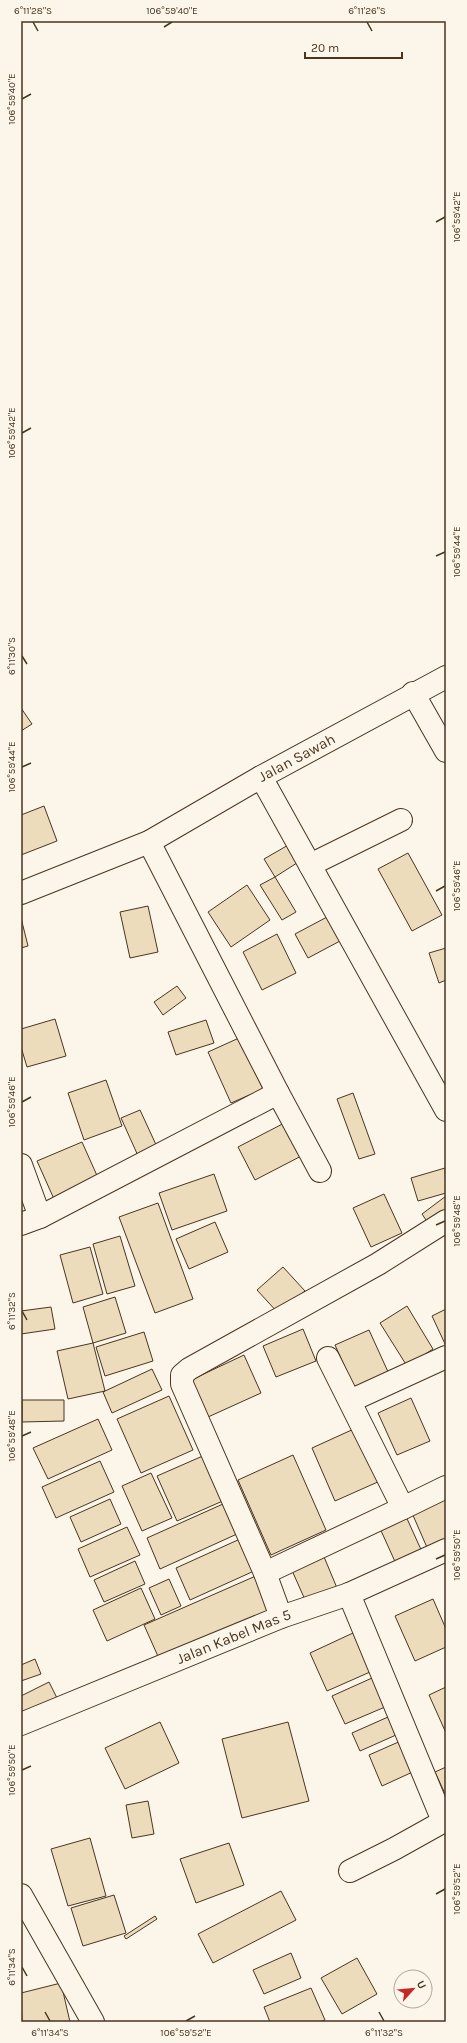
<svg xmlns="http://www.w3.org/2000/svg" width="467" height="2043" font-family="Karla,sans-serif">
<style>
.building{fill:#ecdcbc;stroke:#4a3520}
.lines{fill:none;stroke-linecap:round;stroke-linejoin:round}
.street-casing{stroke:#4a3520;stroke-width:24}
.street{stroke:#fbf6e9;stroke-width:22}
.ticks{fill:none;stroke:#4a3520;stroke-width:1.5}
.labels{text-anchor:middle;stroke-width:3;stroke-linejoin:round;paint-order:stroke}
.street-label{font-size:15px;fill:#4a3520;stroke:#fbf6e9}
.neatline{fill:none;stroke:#4a3520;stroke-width:1.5}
.ticks-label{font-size:10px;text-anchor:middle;fill:#4a3520}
</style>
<rect width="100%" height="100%" fill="#fbf6e9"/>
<path class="building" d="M 21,708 L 32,724 L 21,731 Z
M 44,806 L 57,841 L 21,855 L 21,815 Z
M 290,844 L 300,861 L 275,877 L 264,859 Z
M 408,853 L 442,915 L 412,931 L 378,869 Z
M 275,877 L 296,912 L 282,920 L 260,885 Z
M 247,885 L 270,920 L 231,947 L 208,912 Z
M 148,906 L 158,952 L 130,958 L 120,912 Z
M 327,917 L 340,941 L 308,958 L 295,934 Z
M 21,918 L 28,946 L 21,948 Z
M 277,934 L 296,973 L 262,990 L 243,952 Z
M 446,948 L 446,980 L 439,983 L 429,953 Z
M 177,986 L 186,998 L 163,1015 L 154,1002 Z
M 55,1019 L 66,1056 L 27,1067 L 21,1047 L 21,1029 Z
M 206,1020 L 214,1043 L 176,1055 L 168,1032 Z
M 239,1038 L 263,1089 L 231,1103 L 208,1052 Z
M 106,1080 L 122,1126 L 84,1140 L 68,1093 Z
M 353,1093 L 375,1154 L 359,1159 L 337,1099 Z
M 140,1110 L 158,1149 L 139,1158 L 121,1118 Z
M 292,1119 L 309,1152 L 255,1180 L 238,1147 Z
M 82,1142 L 99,1180 L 54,1199 L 37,1161 Z
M 445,1168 L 446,1193 L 418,1201 L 411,1178 Z
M 214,1174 L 227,1211 L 172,1230 L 159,1193 Z
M 384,1194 L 402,1233 L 371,1247 L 353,1208 Z
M 446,1196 L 446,1210 L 428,1223 L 422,1214 Z
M 158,1203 L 193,1299 L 155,1313 L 119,1217 Z
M 215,1222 L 228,1252 L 189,1269 L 176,1239 Z
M 120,1236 L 135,1286 L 107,1294 L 93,1244 Z
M 90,1247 L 103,1294 L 73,1303 L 60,1255 Z
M 283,1267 L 305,1291 L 279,1314 L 257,1290 Z
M 115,1297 L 126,1333 L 93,1343 L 83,1307 Z
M 407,1306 L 433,1349 L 407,1366 L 380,1323 Z
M 51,1307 L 55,1329 L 21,1334 L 21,1311 Z
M 446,1309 L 446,1346 L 432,1316 Z
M 303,1329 L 316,1361 L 276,1377 L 263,1346 Z
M 369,1330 L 389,1374 L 355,1389 L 335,1345 Z
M 144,1332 L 153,1361 L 105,1376 L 96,1347 Z
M 93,1343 L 105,1391 L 68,1399 L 57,1351 Z
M 244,1355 L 261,1393 L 208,1417 L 191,1380 Z
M 152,1369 L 162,1390 L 112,1413 L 103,1392 Z
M 169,1396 L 193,1450 L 141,1473 L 117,1419 Z
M 411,1398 L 430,1441 L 397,1455 L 378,1413 Z
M 22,1400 L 64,1400 L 64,1421 L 22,1422 Z
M 98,1419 L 112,1450 L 48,1479 L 33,1448 Z
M 356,1428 L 380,1481 L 335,1501 L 312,1448 Z
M 205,1455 L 225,1500 L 177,1521 L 157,1476 Z
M 293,1455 L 326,1530 L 271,1555 L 238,1480 Z
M 100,1461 L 114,1492 L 56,1518 L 42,1487 Z
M 151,1473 L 172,1518 L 142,1531 L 122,1486 Z
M 110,1499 L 121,1524 L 81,1542 L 70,1517 Z
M 446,1499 L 446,1545 L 429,1552 L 412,1513 Z
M 223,1504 L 237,1534 L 160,1569 L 147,1538 Z
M 404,1512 L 423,1554 L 397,1566 L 378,1524 Z
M 127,1527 L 140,1555 L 90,1577 L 78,1549 Z
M 240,1539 L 254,1571 L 190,1600 L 176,1568 Z
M 322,1552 L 337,1588 L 306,1602 L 290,1566 Z
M 135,1561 L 145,1584 L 104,1602 L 94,1580 Z
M 258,1575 L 276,1614 L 161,1663 L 144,1625 Z
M 169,1579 L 181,1606 L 161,1615 L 149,1588 Z
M 141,1588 L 155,1619 L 107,1641 L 93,1610 Z
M 433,1599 L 446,1629 L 446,1647 L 415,1661 L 395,1616 Z
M 353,1633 L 370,1672 L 327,1691 L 310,1653 Z
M 35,1659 L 41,1674 L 21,1681 L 21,1665 Z
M 372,1678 L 385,1707 L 345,1724 L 332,1696 Z
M 49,1682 L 57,1698 L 21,1716 L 21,1696 Z
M 446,1687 L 446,1733 L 429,1695 Z
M 397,1713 L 405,1731 L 360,1751 L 352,1733 Z
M 160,1722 L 179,1763 L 125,1789 L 105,1748 Z
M 288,1722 L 309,1801 L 242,1818 L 222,1739 Z
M 403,1740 L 417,1770 L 382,1786 L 369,1755 Z
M 446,1767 L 446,1796 L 435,1772 Z
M 148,1801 L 154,1834 L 132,1838 L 126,1805 Z
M 90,1838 L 106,1896 L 68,1906 L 51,1849 Z
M 229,1843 L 244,1885 L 196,1903 L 180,1859 Z
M 281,1891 L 296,1920 L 213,1963 L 198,1934 Z
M 114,1895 L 126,1933 L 83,1946 L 71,1908 Z
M 155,1916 L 157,1919 L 126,1939 L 124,1936 Z
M 291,1953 L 301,1978 L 264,1994 L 253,1970 Z
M 357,1958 L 377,1994 L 342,2014 L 321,1978 Z
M 61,1983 L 70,2022 L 22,2022 L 21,1993 Z
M 311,1988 L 325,2020 L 319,2022 L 270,2022 L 264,2007 Z"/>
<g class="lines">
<g class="street-casing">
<g id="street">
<path d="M 413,693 L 446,751"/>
<path d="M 261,777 L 446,1110"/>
<path d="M 310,865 L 401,820"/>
<path id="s1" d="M 21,893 L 149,842 L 261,777 L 446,677"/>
<path d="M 278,1093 L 320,1171"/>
<path d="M 21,1165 L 40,1217"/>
<path d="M 21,1224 L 40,1217 L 278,1093 L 149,842"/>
<path d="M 350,1401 L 446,1357"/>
<path d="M 403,1508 L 446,1487"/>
<path d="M 265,1573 L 403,1508 L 328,1358"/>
<path d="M 349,1594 L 443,1821"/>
<path d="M 281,1617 L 265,1573 L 182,1384 L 182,1375 L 189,1369 L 378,1264 L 446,1221"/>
<path id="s2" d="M 21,1724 L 281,1617 L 349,1594 L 446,1550"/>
<path d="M 350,1871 L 394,1849 L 446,1820"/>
<path d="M 21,1895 L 93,2022"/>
</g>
</g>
<use href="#street" class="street"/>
</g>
<path class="ticks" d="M 33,22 L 38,31M 367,22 L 372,31M 164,27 L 172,22M 22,99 L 31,94M 436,222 L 445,217M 22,433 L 31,428M 436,556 L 445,552M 22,656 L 27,664M 22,767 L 31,763M 436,891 L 445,886M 22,1102 L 31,1097M 436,1225 L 445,1221M 22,1311 L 27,1320M 22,1436 L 31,1432M 436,1559 L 445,1555M 22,1770 L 31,1766M 436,1894 L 445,1889M 22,1967 L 27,1976M 45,2012 L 50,2021M 379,2012 L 384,2021M 186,2021 L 195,2016"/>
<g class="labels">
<g class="street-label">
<text dy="5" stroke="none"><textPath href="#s1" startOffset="308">Jalan Sawah</textPath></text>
<text dy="5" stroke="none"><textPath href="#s2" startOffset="230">Jalan Kabel Mas 5</textPath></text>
</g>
</g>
<rect width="467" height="2043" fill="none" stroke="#fbf6e9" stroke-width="44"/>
<g transform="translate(413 1989) rotate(63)"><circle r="19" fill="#fbf6e9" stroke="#b4a999"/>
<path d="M0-3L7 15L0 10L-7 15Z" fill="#c62828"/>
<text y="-6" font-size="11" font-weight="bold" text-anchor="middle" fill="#4a3520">U</text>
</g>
<path d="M305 52v6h97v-6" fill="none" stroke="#4a3520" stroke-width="2"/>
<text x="311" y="52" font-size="12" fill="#4a3520" stroke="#fbf6e9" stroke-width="3" paint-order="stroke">20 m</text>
<rect x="22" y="22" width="423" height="1999" class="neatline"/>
<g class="ticks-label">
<text x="33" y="14">6°11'28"S</text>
<text x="172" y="14">106°59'40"E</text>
<text x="367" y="14">6°11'26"S</text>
<text transform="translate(11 99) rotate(-90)" y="4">106°59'40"E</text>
<text transform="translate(456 217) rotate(-90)" y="4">106°59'42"E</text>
<text transform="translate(11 433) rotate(-90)" y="4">106°59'42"E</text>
<text transform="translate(456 552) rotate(-90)" y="4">106°59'44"E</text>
<text transform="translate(11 656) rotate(-90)" y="4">6°11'30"S</text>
<text transform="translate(11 767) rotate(-90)" y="4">106°59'44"E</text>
<text transform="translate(456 886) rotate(-90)" y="4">106°59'46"E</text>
<text transform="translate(11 1102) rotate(-90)" y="4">106°59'46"E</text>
<text transform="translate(456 1221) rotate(-90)" y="4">106°59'48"E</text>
<text transform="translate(11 1311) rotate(-90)" y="4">6°11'32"S</text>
<text transform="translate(11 1436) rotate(-90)" y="4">106°59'48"E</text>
<text transform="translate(456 1555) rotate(-90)" y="4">106°59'50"E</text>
<text transform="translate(11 1770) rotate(-90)" y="4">106°59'50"E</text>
<text transform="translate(456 1889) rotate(-90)" y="4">106°59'52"E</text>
<text transform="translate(11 1967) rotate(-90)" y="4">6°11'34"S</text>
<text x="50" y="2036">6°11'34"S</text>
<text x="186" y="2036">106°59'52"E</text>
<text x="384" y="2036">6°11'32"S</text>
</g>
</svg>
